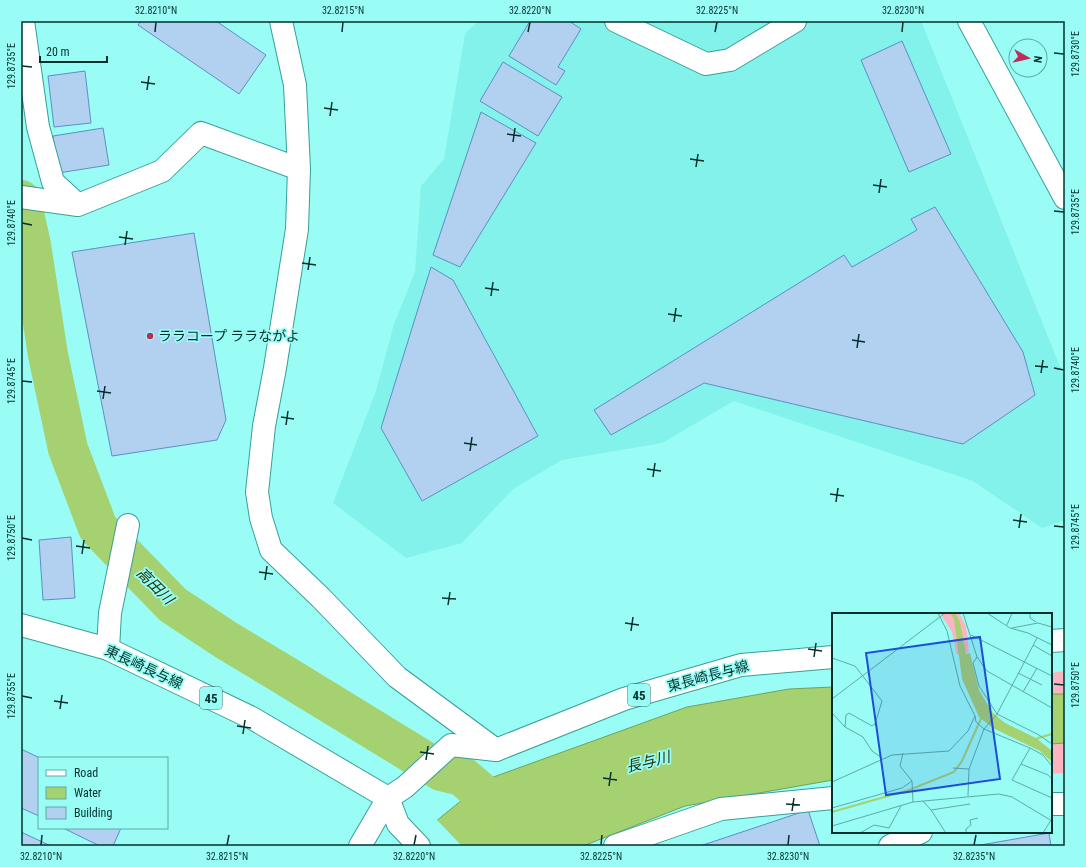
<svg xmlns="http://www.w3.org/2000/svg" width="1086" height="867" font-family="'Roboto Condensed','Noto Sans JP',sans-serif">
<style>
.built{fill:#82f2ea}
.park{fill:#fcb5c0}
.water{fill:#a5d170;stroke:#74a15c}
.pier{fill:#99fdf5}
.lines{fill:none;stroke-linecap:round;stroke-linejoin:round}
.river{stroke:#a5d170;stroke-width:40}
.building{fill:#b2d0ef;stroke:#5c90c3}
.street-casing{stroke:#379f99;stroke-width:24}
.secondary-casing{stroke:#379f99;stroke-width:24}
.primary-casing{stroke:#379f99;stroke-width:24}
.street{stroke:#fff;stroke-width:22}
.secondary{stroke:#fff;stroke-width:22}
.primary{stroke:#fff;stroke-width:22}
.ticks{fill:none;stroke:#02312e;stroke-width:1.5}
.poi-dot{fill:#bc2d57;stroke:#99fdf5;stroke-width:1.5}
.labels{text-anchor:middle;stroke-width:3.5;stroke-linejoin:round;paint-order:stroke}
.shield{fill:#99fdf5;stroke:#2f6e6a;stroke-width:1}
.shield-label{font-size:13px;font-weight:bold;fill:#02312e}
.poi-label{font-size:14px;fill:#02312e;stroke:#99fdf5;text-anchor:start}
.street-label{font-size:14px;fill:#02312e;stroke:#99fdf5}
.water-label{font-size:15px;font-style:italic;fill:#24350d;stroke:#99fdf5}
.inset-river{fill:none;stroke:#a5d170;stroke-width:2}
.inset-road{fill:none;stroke:#5daba5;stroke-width:1}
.view{fill:#1d4ed8;fill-opacity:0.15;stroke:#1d4ed8;stroke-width:2}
.inset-edge{fill:none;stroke:#02312e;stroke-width:2}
.neatline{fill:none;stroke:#02312e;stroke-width:1.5}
.ticks-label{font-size:10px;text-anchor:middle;fill:#02312e}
</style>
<rect width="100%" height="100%" fill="#99fdf5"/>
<path class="built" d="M 478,21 L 921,21 L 1065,379 L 1065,520 L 1042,528 L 973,481 L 734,401 L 662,443 L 562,460 L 513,489 L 462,543 L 406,558 L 333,503 L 376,391 L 394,324 L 415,272 L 421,186 L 444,159 L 465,34 Z"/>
<path class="park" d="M 1065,671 L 1065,773 L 1051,774 L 1051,673 Z"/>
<path class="water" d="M 833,687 L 833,780 L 685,806 L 583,846 L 410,846 L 441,817 L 488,779 L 687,707 L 789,689 Z
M 1051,694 L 1065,694 L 1065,743 L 1051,744 Z"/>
<path class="pier" d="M 436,819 L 462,846 L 408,846 L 408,845 Z"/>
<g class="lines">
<path class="river" d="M 21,200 L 31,245 L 48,355 L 68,449 L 98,528 L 173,605 L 226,640 L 289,678 L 441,771 L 462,776 L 504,812"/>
</g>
<path class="building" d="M 141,21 L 216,21 L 266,55 L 239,94 L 138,25 Z
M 530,21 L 569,21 L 581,29 L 558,67 L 565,71 L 556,85 L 509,56 Z
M 902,41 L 951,154 L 909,172 L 861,60 Z
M 503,62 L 562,97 L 538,136 L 480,101 Z
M 85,71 L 91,123 L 54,127 L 48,76 Z
M 481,112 L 536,143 L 460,267 L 433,255 Z
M 103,128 L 109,165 L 58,173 L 53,136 Z
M 935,207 L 1023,352 L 1035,395 L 963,444 L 704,383 L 611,435 L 594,410 L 844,255 L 852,267 L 917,230 L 911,219 Z
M 194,233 L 226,420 L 217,440 L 112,456 L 72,252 Z
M 431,267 L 453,280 L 538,436 L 422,501 L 381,428 Z
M 71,537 L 75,598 L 43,600 L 39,540 Z
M 21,749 L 40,758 L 39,758 L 39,816 L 21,808 Z
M 808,810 L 820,846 L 700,846 Z
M 63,828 L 121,828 L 113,846 L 100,846 Z
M 21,832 L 51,846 L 21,846 Z
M 1049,833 L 1051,846 L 975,846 Z"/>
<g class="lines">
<g class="street-casing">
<path id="street" d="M 23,21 L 38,127 L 53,182 L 78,205
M 281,21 L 295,85 L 299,169 L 297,229 L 275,368 L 264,426 L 257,492 L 261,518 L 271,550 L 321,598 L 397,677 L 496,750
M 21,197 L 78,205 L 162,171 L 201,133 L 299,169
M 108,649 L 110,613 L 128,525
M 360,846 L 388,798
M 615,846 L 721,809 L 833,798"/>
</g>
<g class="secondary-casing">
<path id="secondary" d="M 616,21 L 706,64 L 730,60 L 795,21
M 969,21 L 1065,198
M 388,798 L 398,824 L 419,846
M 1051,804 L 1065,804
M 890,846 L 921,832"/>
</g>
<g class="primary-casing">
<path id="primary" d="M 21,625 L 108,649 L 252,718 L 388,798 L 405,787 L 451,745 L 496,750 L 624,699 L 741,665 L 833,657
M 1051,641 L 1065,640"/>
</g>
<use href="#street" class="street"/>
<use href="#secondary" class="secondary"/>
<use href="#primary" class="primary"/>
</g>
<path class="ticks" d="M 155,32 L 156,22M 342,32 L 343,22M 528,32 L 530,22M 715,32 L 717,22M 902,32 L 903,22M 1054,53 L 1064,54M 22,66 L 32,67M 141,82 L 155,84M 147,90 L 149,76M 324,108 L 338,110M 330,116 L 332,102M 507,134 L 521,136M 513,142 L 515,128M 690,159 L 704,161M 696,167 L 698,154M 873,185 L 887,187M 879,193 L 881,179M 1054,211 L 1064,212M 22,223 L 32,225M 119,237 L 133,239M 125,245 L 127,231M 302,263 L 316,265M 308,270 L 310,257M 485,288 L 499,290M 491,296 L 493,282M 668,314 L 682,316M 674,322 L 676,308M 852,340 L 865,342M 857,348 L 859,334M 1035,366 L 1048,367M 1054,368 L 1064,370M 1041,373 L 1043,360M 22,381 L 32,382M 97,391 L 111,393M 103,399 L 105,386M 281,417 L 294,419M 286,425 L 288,411M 464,443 L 477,445M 470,451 L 472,437M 647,469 L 661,471M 653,477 L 655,463M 830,494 L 844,496M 836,502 L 838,488M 1013,520 L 1027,522M 1054,526 L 1064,527M 1019,528 L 1021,514M 22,538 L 32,540M 76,546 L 90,548M 82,554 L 84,540M 259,572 L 273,574M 265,580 L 267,566M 442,598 L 456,599M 448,605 L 450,592M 625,623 L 639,625M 631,631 L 633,617M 808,649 L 822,651M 814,657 L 816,643M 1054,684 L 1064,685M 22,696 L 32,698M 54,701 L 68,703M 60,709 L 62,695M 237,726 L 251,728M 243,734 L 245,720M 420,752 L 434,754M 426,760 L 428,746M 603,778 L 617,780M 609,786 L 611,772M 786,804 L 800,805M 792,811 L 794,798M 41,845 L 42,835M 227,845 L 229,835M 414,845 L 416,835M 601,845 L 602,835M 788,845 L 789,835M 974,845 L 976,835"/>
<circle class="poi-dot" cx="150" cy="336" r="4"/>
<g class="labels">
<g class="shield">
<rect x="628" y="684" width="22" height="22" rx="3"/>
<rect x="200" y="687" width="22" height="22" rx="3"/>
</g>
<g class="shield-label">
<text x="639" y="700">45</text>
<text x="211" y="703">45</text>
</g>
<g class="poi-label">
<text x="158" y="341">ララコープ ララながよ</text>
</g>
<g class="street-label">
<text transform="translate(144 667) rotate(25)" y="5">東長崎長与線</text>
<text transform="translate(708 676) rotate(-15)" y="5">東長崎長与線</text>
</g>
<g class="water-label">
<text transform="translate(155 586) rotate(45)" y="5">高田川</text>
<text transform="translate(648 762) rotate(-14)" y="5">長与川</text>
</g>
</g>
<g transform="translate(832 613)">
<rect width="220" height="220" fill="#99fdf5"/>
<path d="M 108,0 L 127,0 L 134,13 L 137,39 L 125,42 L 120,19 Z" fill="#fcb5c0"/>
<path d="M 118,0 L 123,0 L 128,9 L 134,41 L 138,40 L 147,77 L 160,99 L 173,110 L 204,125 L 220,138 L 220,149 L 208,138 L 161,115 L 147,104 L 130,66 L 122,6 Z" fill="#a5d170"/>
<path class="inset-river" d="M 201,130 L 206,125 L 220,121M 0,199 L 77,177 L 122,159 L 130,148 L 151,101"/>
<path class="inset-road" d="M 106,0 L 115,18 L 128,73 L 143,103 L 144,109 L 152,116 L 137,156 L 136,183M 131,0 L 145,44 L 155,58 L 220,95M 155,0 L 178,15 L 196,20 L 220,32M 198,0 L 198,5 L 204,9M 175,12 L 180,0M 180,15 L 206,10 L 220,14M 139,22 L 220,63M 201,32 L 220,43M 145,44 L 141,50 L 147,73 L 165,101 L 207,122 L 220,131M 0,45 L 23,53 L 50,88 L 43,111 L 40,113 L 17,100 L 14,102 L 13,114M 186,60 L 210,72M 191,79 L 205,55M 0,86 L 113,0M 0,100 L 13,114 L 31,124 L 40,138 L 50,145M 152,116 L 165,101 L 205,25M 152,116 L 198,135 L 211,142 L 220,153M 198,135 L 180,167 L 220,185M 71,140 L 68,153 L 80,168 L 81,189M 189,151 L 216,162 L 220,166M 121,155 L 137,156M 0,169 L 60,142 L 117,138 L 136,118 L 143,103M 91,188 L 99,197 L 138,191M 0,195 L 70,175 L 80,168M 99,197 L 114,220M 0,213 L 81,189 L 167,181 L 180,184 L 220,208M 28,220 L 42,212 L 57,215 L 69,193M 134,220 L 134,216 L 139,212 L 138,207 L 146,205M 211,220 L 219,207"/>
<path class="view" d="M 148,24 L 168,166 L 54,182 L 34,40 Z"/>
<rect width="220" height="220" class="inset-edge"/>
</g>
<rect width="1086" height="867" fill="none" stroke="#99fdf5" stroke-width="44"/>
<rect x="38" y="757" width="130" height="72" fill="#99fdf5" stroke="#5daba5"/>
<rect x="46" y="770" width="20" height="6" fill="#ffffff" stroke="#5daba5"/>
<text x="74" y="777" font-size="12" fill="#02312e">Road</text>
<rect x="46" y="787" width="20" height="12" fill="#a5d170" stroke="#5daba5"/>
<text x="74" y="797" font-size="12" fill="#02312e">Water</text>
<rect x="46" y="807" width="20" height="12" fill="#b2d0ef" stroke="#5daba5"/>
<text x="74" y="817" font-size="12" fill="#02312e">Building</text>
<g transform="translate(1028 58) rotate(98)"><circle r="19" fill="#99fdf5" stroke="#5daba5"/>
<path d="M0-3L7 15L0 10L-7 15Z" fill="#bc2d57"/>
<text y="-6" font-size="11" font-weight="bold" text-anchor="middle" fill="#02312e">N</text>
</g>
<path d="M40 56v6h67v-6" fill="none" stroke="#02312e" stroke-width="2"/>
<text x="46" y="56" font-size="12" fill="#02312e" stroke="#99fdf5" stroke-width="3" paint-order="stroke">20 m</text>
<rect x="22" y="22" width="1042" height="823" class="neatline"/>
<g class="ticks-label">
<text x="156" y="14">32.8210°N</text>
<text x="343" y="14">32.8215°N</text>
<text x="530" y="14">32.8220°N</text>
<text x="717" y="14">32.8225°N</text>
<text x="903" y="14">32.8230°N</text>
<text transform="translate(1075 54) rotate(-90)" y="4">129.8730°E</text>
<text transform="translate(11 66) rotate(-90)" y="4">129.8735°E</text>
<text transform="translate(1075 212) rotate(-90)" y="4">129.8735°E</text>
<text transform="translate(11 223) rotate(-90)" y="4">129.8740°E</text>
<text transform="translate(1075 370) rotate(-90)" y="4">129.8740°E</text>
<text transform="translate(11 381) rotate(-90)" y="4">129.8745°E</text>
<text transform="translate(1075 527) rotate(-90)" y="4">129.8745°E</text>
<text transform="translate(11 538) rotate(-90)" y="4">129.8750°E</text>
<text transform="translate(1075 685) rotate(-90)" y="4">129.8750°E</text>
<text transform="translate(11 696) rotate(-90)" y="4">129.8755°E</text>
<text x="41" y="860">32.8210°N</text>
<text x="227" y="860">32.8215°N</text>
<text x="414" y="860">32.8220°N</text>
<text x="601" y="860">32.8225°N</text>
<text x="788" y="860">32.8230°N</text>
<text x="974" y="860">32.8235°N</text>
</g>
</svg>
